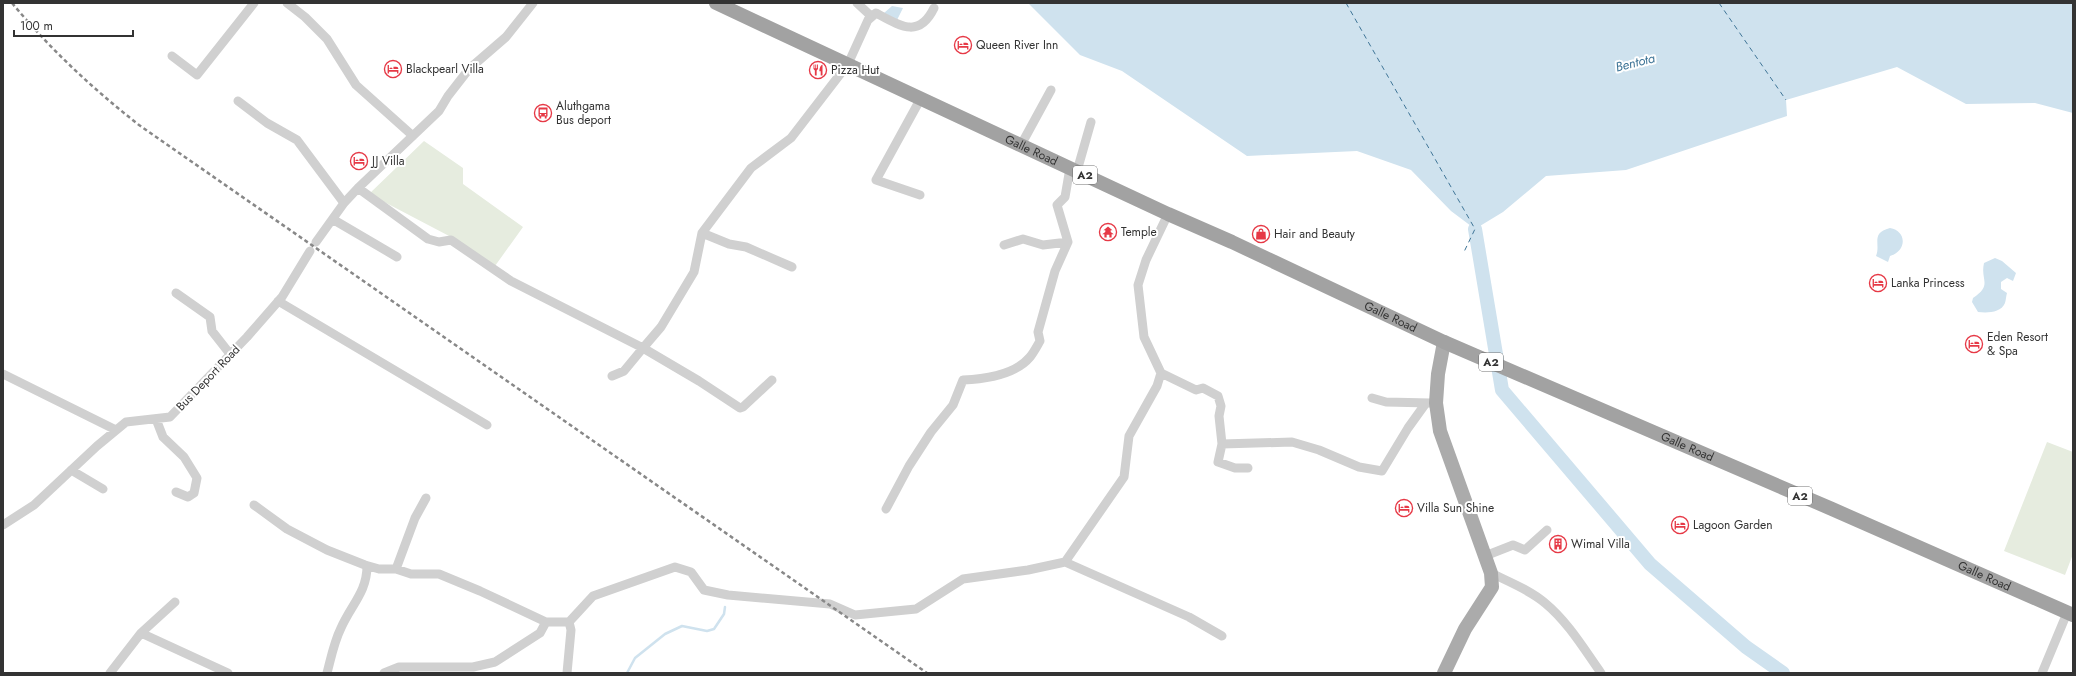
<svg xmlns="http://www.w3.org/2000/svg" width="2076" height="676" font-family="Jost,sans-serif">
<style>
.green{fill:#e6ecdf}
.water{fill:#cfe2ee}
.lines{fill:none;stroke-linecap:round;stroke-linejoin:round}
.stream{stroke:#cfe2ee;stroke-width:2.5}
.river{stroke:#cfe2ee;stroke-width:14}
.ferry{stroke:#3f7597;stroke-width:1;stroke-dasharray:5 4;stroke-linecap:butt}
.minor{stroke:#d0d0d0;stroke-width:9}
.primary{stroke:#ababab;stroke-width:14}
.trunk{stroke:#a2a2a2;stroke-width:14}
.rail{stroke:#888;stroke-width:2.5;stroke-dasharray:4 3;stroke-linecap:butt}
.labels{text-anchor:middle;stroke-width:4;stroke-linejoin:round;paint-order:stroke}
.shield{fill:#fff;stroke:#707070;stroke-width:1}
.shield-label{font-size:11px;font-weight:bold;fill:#333}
.poi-label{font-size:12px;fill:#333;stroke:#fff;text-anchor:start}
.street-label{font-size:12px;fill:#333;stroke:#fff}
.water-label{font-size:13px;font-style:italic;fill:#3f7597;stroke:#fff}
</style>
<rect width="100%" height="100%" fill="#fff"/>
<path class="green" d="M 424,141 L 463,168 L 463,184 L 523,227 L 495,266 L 451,237 L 369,194 Z
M 2047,442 L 2073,452 L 2073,554 L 2065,575 L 2004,551 Z"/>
<path class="water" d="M 1028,3 L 2073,3 L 2073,113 L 2035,103 L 1966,104 L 1897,67 L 1786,100 L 1787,116 L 1626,170 L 1546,176 L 1503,212 L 1475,229 L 1451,211 L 1411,170 L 1357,151 L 1247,156 L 1122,71 L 1080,55 Z
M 892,6 L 903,8 L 897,20 L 884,13 Z
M 1890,228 C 1907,231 1907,251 1890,256 L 1888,262 L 1876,256 C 1881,244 1870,233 1890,228 Z
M 1995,258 L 2002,261 L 2016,273 L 2013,281 L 2007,278 L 2001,282 L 2001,289 L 2007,293 C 2006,296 2006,300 2005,303 C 2001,313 1987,313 1978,312 L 1972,302 L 1973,298 C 1993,285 1980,280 1984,263 Z"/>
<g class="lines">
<path class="stream" d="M 627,673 L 635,658 L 665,634 L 682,626 L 707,631 L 714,629 L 724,614 L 725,607"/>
<path class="river" d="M 1475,229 L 1502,390 L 1650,564 L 1746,647 L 1783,673"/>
<path class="ferry" d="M 1346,3 L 1475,229 L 1463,254
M 1719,3 L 1786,100"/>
<path class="minor" d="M 287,3 L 305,17 L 327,39 L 356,85 L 413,136
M 857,3 L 871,16
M 172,56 L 197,75 L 254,3
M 238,101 L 267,123 L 297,140 L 344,203
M 1021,145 L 1051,90
M 1077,171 L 1091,122
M 358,188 L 428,239 L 439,242 L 451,240 L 511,281 L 643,348 L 661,327 L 694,272 L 702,233 L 751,168 L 791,138 L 848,64 L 868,20 L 876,13 C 900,26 919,39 934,8
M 920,195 L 876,180 L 921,98
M 334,220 L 397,257
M 702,233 L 729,244 L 746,247 L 792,267
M 316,242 L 344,203 L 358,188 L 439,111 L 448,96 L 469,69 L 506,37 L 533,3
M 1004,245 L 1023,239 L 1043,245 L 1068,242
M 176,293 L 210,317 L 212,331 L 230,354
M 278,301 L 487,425
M 1161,373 L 1196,390 L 1203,388 L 1218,396 L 1221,406 L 1219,416 L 1222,444 L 1292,442 L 1319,450 L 1359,467 L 1382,471 L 1408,428 L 1426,403
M 3,374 L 116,430
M 612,376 L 624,371 L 643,348 L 699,381 L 740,408 L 743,407 L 772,380
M 1372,398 L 1386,402 L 1430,403
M 156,419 L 163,437 L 184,457 L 197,478 L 194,493 L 188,497 L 176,492
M 1222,444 L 1218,462 L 1235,468 L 1248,468
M 71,470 L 103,489
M 254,505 L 287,529 L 327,550 L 365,565 L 379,569 L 396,569 L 411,574 L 439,574 L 480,591 L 546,622 L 569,622
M 886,509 L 909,466 L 931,432 L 953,405 L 963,380 C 985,379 1015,375 1030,357 C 1034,352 1037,346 1040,341 L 1038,332 L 1055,271 L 1068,242 L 1057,205 L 1065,197 L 1070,168
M 3,525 L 34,505 L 97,446 L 126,422 L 170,417 L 247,337 L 282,297 L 310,251
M 1485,556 L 1513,545 L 1525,550 L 1547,530
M 1065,562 L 1124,477 L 1129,436 L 1157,386 L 1161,373 L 1144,337 L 1138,285 L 1146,260 L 1168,214
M 396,569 L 415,518 L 426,498
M 1491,573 C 1509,582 1530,590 1545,603 C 1568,622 1584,649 1601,673
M 141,633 L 228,673
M 110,673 L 141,633 L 175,602
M 327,673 C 331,658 334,642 341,628 C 351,605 367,592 367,566
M 384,673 L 399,667 L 473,667 L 495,662 L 540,633 L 546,622
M 567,673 L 571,630 L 569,622 L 593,596 L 675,567 L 691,572 L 704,590 L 728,595 L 830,604 L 855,615 L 916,609 L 963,579 L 1028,570 L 1065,562 L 1189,617 L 1222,636
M 2042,673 L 2067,613"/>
<path class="primary" d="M 1444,673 L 1465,629 L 1492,587 L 1491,573 L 1440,431 L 1436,403 L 1438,374 L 1444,342"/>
<path class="trunk" id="s1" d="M 716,3 L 1168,214 L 1232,242 L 1444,342 L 1832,509 L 2073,615"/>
<path class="rail" d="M 12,3 C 50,49 92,88 139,125 L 927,673"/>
</g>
<defs>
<g id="hotel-ring" transform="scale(0.9)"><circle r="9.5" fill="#fff" stroke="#e63946" stroke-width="1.5"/><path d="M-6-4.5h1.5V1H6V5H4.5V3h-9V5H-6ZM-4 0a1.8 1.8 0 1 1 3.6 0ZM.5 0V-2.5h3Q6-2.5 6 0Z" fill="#e63946"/></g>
<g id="restaurant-ring" transform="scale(0.9)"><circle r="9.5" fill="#fff" stroke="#e63946" stroke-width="1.5"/><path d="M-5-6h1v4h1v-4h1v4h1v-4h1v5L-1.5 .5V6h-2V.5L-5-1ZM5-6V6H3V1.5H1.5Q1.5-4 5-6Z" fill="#e63946"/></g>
<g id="bus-ring" transform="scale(0.9)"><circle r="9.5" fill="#fff" stroke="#e63946" stroke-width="1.5"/><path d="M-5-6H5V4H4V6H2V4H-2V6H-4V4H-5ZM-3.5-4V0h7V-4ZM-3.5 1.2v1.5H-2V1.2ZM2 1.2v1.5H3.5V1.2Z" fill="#e63946"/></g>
<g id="temple-ring" transform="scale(0.9)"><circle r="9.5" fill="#fff" stroke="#e63946" stroke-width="1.5"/><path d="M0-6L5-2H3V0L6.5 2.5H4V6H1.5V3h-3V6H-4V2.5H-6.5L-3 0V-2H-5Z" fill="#e63946"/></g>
<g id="shop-ring" transform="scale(0.9)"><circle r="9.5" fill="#fff" stroke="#e63946" stroke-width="1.5"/><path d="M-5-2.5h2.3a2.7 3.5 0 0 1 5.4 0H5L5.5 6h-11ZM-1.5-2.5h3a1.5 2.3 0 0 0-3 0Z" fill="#e63946"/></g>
<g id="building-ring" transform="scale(0.9)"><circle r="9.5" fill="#fff" stroke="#e63946" stroke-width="1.5"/><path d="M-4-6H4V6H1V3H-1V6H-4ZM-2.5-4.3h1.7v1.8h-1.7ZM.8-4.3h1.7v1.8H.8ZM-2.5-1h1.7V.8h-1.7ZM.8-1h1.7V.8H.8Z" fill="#e63946"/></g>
</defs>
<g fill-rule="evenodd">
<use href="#hotel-ring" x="963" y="45"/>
<use href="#hotel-ring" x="393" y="69"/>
<use href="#restaurant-ring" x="818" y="70"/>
<use href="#bus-ring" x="543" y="113"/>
<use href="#hotel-ring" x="359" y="161"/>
<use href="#temple-ring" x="1108" y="232"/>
<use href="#shop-ring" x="1261" y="234"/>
<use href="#hotel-ring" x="1878" y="283"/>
<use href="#hotel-ring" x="1974" y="344"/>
<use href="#hotel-ring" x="1404" y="508"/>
<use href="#hotel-ring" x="1680" y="525"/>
<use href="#building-ring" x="1558" y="544"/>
</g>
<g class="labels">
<g class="shield">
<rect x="1073" y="166" width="24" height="18" rx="3"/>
<rect x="1479" y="353" width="24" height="18" rx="3"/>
<rect x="1788" y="487" width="24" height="18" rx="3"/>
</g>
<g class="shield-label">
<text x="1085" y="179">A2</text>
<text x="1491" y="366">A2</text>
<text x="1800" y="500">A2</text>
</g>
<g class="poi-label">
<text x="976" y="49">Queen River Inn</text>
<text x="406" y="73">Blackpearl Villa</text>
<text x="831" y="74">Pizza Hut</text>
<text x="556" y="110">Aluthgama<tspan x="556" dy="14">Bus deport</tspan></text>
<text x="372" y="165">JJ Villa</text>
<text x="1121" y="236">Temple</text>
<text x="1274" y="238">Hair and Beauty</text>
<text x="1891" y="287">Lanka Princess</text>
<text x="1987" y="341">Eden Resort<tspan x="1987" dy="14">&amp; Spa</tspan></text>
<text x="1417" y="512">Villa Sun Shine</text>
<text x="1693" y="529">Lagoon Garden</text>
<text x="1571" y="548">Wimal Villa</text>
</g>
<g class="street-label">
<text dy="4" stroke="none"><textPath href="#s1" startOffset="348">Galle Road</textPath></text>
<text dy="4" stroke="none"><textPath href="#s1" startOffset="744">Galle Road</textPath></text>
<text transform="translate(208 378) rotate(-46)" y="4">Bus Deport Road</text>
<text dy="4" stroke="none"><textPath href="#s1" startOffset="1068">Galle Road</textPath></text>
<text dy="4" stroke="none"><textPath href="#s1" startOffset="1392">Galle Road</textPath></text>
</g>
<g class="water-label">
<text transform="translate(1635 62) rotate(-14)" y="5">Bentota</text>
</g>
</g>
<rect width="2076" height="676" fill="none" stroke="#333333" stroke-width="8"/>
<path d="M14 30v6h119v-6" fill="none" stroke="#333333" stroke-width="2"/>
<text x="20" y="30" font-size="12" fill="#333333" stroke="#ffffff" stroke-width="3" paint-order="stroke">100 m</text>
</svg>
